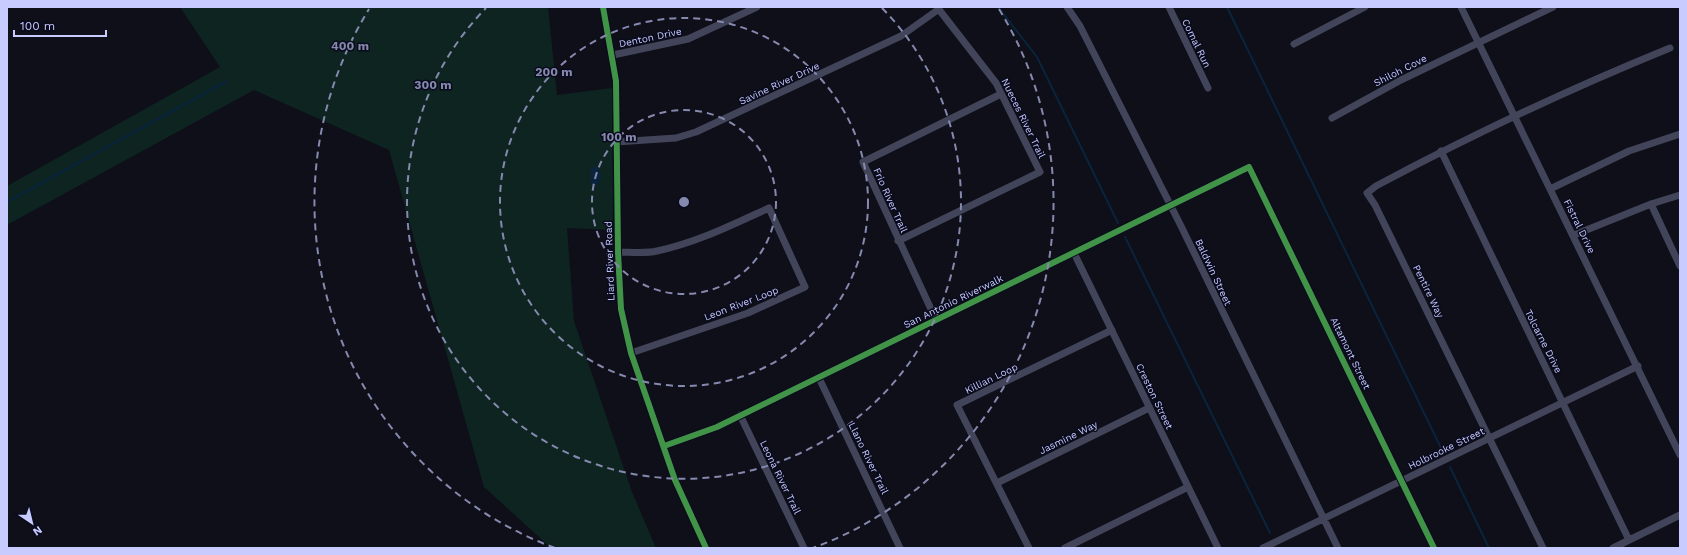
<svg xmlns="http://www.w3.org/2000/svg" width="1687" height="555" font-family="'Work Sans',sans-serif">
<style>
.green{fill:#0d2421}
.water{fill:#09243c}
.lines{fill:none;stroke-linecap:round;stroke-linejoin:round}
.stream{stroke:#09243c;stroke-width:2}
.street{stroke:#42455a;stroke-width:7}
.cycleway-casing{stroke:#0a0b1d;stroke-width:8}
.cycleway{stroke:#419447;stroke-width:6}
.ring{fill:none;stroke:#8689ae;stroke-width:2;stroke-dasharray:7 5}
.labels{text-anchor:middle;stroke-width:3;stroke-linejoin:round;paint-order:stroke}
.street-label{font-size:10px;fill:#c7cbff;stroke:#0a0b1d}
.centre{fill:#8689ae;stroke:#0a0b1d;stroke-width:2}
.ring-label{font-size:12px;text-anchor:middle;font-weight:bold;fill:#8689ae;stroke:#0a0b1d;stroke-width:3;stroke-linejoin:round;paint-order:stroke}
</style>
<rect width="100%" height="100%" fill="#0e0f19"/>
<path class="green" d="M 180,7 L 548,7 L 557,95 L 612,88 L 613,230 L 567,228 L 574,321 L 632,492 L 656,548 L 551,548 L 484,487 L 389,150 L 254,90 L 7,225 L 7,186 L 220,67 Z"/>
<path class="water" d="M 591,167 L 598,167 L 601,176 L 598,185 L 591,185 Z"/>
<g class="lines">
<path class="stream" d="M 998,7 L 1037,57 L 1118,223
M 1227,7 L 1443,452
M 7,202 L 227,81
M 1125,237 L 1270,533
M 1450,467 L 1489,548"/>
<path class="street" d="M 603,7 L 616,81 L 618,252 L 621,309 L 631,353 L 675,480 L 706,548
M 1067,7 L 1080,26 L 1181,226 L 1338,548
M 1169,7 L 1208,88
M 1461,7 L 1680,455
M 1294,44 L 1365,7
M 613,55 L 688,39 L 757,7
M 1332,118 L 1401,80 L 1553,7
M 616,142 L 676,138 L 696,132 L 901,36 L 939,9
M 1441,151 L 1629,540
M 1550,189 L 1629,151 L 1680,134
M 1651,204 L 1680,266
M 1574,235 L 1651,204 L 1680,195
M 898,241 L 1040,172 L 996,83 L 937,7
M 618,252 C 630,252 645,254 657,251 C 696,243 734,224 769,208 L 805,287 L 748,313 L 631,353
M 1074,253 L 1218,548
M 936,320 L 863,162 L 1001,94
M 819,378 L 900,548
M 740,415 L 804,548
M 664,446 L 717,427 L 1249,167 L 1434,548
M 997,483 L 1149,408
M 1029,548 L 957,405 L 1112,330
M 1065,548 L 1188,487
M 1263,548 L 1638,366
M 1543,548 L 1375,205 L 1367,193 L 1376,186 C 1472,135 1569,89 1670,48
M 1613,548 L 1680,515"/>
<g class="cycleway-casing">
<path id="cycleway" d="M 603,7 L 616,81 L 618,252 L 621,309 L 631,353 L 675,480 L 706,548
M 664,446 L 717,427 L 1249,167 L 1434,548"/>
</g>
<use href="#cycleway" class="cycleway"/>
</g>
<g class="ring">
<circle cx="684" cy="202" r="92"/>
<circle cx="684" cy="202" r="184"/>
<path d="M882 8A277 277 0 1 1 486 8"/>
<path d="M555 548A369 369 0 0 1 369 9M999 9A369 369 0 0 1 813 548"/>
</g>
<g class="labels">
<g class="street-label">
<text transform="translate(650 37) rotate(-12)" y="4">Denton Drive</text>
<text transform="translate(1197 43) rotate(64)" y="4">Comal Run</text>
<text transform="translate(1400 70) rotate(-27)" y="4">Shiloh Cove</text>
<text transform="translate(779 83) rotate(-25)" y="4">Savine River Drive</text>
<text transform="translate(1024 118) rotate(64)" y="4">Nueces River Trail</text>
<text transform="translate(891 200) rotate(66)" y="4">Frio River Trail</text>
<text transform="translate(1580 226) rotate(64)" y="4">Fistral Drive</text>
<text transform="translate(609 261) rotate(-92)" y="4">Liard River Road</text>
<text transform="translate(1214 272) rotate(65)" y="4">Baldwin Street</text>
<text transform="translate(1429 291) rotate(64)" y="4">Pentire Way</text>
<text transform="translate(953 301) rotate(-26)" y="4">San Antonio Riverwalk</text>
<text transform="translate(741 303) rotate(-21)" y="4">Leon River Loop</text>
<text transform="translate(1544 341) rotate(63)" y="4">Tolcarne Drive</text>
<text transform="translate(1351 353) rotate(64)" y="4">Altamont Street</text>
<text transform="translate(991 378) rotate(-26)" y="4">Killian Loop</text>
<text transform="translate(1155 396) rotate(64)" y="4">Creston Street</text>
<text transform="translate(1068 437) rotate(-26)" y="4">Jasmine Way</text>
<text transform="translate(1446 448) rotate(-26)" y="4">Holbrooke Street</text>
<text transform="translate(869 458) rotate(64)" y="4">Llano River Trail</text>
<text transform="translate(781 477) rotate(64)" y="4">Leona River Trail</text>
</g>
</g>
<circle cx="684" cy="202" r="6" class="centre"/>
<g class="ring-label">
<text x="350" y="50">400 m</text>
<text x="554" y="76">200 m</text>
<text x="433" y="89">300 m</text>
<text x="619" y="141">100 m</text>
</g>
<rect width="1687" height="555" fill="none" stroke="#c7cbff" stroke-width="16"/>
<g transform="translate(32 523) rotate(145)" stroke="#0a0b1d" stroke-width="3" paint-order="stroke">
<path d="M0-3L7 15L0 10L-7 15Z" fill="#c7cbff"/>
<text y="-6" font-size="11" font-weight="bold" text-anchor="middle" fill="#c7cbff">N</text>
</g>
<path d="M14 30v6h92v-6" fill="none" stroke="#c7cbff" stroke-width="2"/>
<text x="20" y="30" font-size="12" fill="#c7cbff" stroke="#0a0b1d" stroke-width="3" paint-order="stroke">100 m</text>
</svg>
